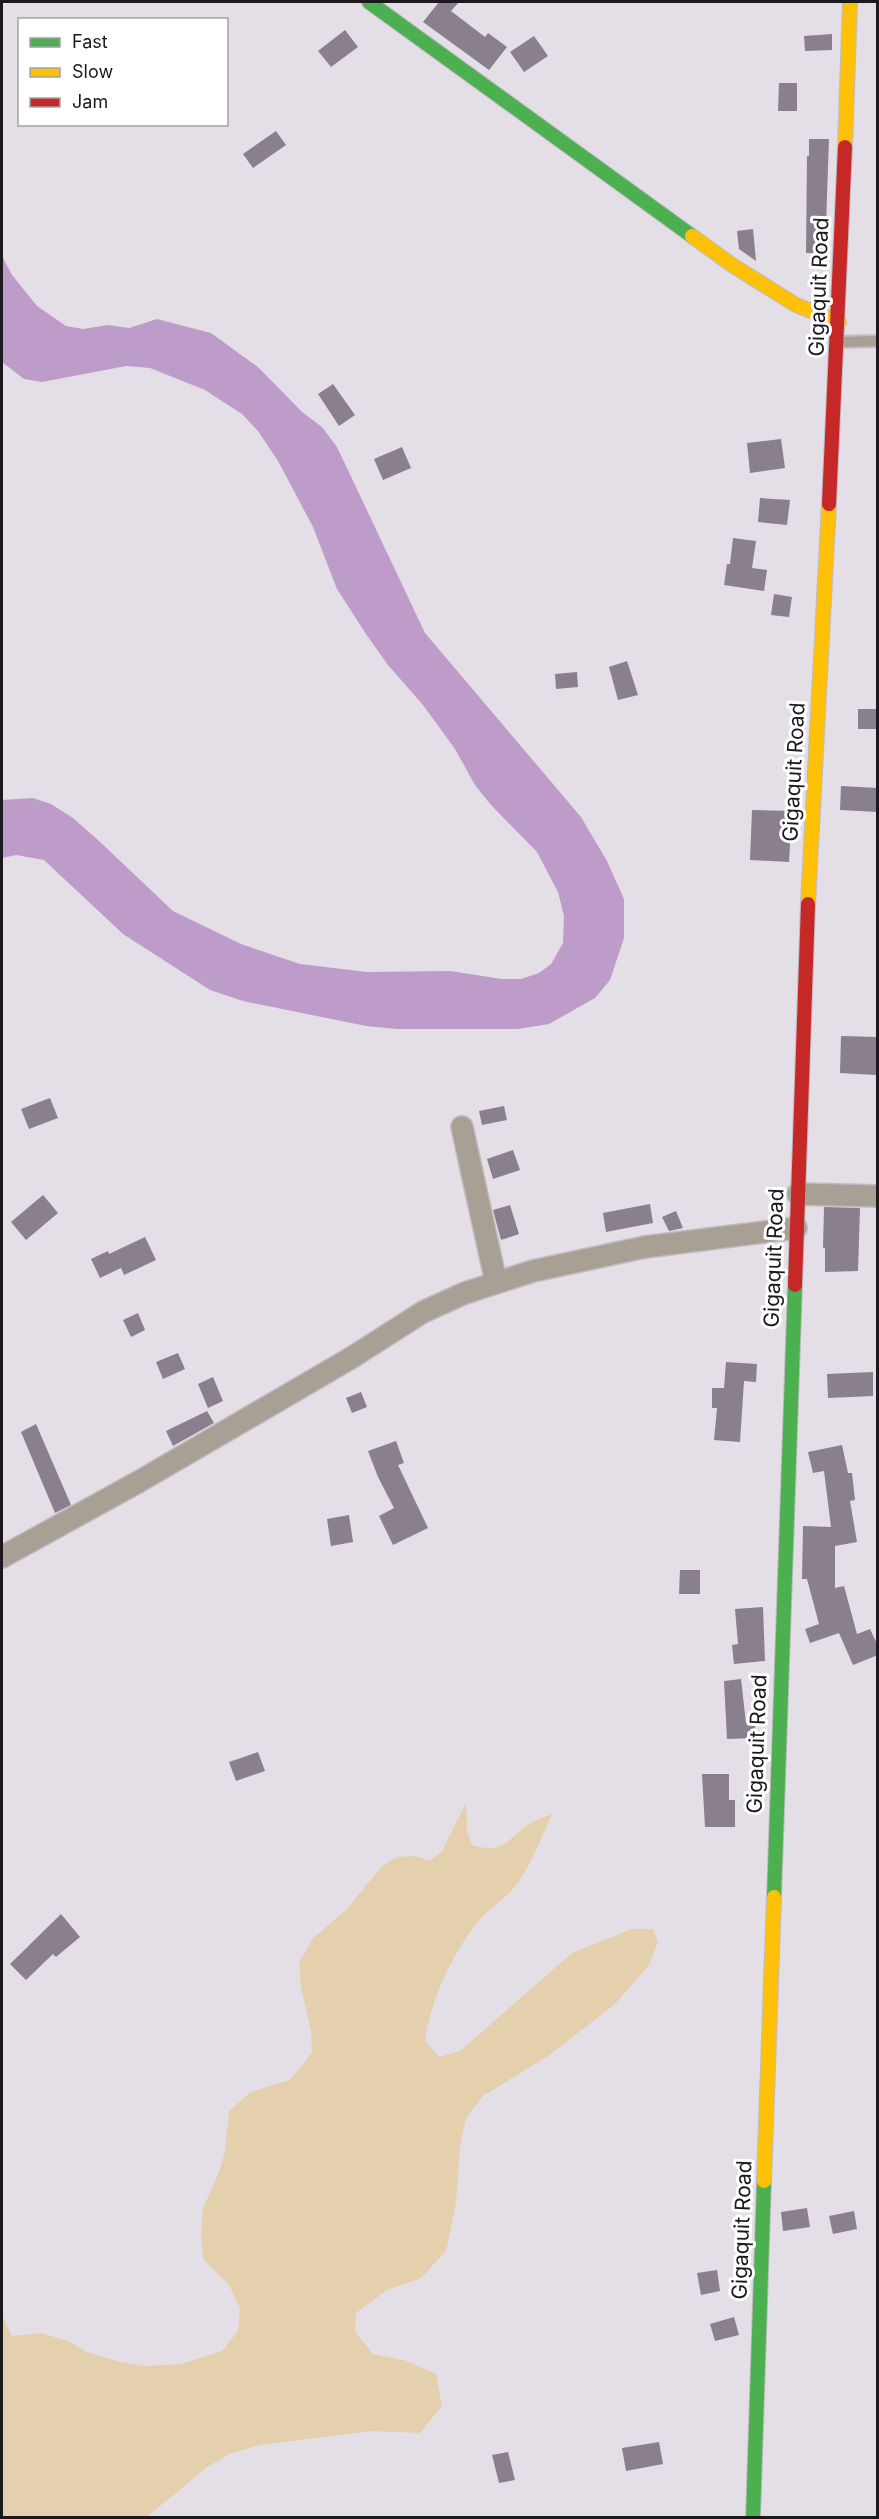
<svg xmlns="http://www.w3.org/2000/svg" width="879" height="2519" font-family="Inter,sans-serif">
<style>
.green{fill:#e5d0ae}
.water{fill:#bd9cc9}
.building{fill:#8a7f8d}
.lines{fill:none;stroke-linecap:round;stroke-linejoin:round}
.lane-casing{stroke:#bfbbc1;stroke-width:14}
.street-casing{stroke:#bfbbc1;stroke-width:24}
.fast-casing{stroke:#bfbbc1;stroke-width:16}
.slow-casing{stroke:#bfbbc1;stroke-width:16}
.jam-casing{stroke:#bfbbc1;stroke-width:16}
.lane{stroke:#a89f95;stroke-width:10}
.street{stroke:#a89f95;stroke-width:21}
.fast{stroke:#4caf50;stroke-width:14}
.slow{stroke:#ffc107;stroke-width:14}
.jam{stroke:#c62828;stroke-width:14}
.labels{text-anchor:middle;stroke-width:6;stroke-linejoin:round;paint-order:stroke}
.street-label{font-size:21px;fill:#1c191e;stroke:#fff}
</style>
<rect width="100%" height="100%" fill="#e4dee6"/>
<path class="green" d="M 466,1803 L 467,1831 L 472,1845 C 503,1854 505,1842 526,1826 C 533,1821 544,1817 552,1814 C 541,1838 532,1863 517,1884 C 508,1896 494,1906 483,1916 C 455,1947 430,2000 425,2041 L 439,2057 L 460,2051 L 572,1953 L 632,1929 L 653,1929 L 658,1942 L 649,1965 L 614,2005 L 548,2056 L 483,2096 L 466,2118 L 460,2147 L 456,2203 L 446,2251 L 421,2278 L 387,2290 L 356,2313 L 355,2332 L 373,2354 L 407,2361 L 436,2374 L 442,2406 L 420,2433 L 372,2431 L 259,2445 L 232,2453 L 207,2467 L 147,2517 L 2,2517 L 2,2315 L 12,2336 L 41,2333 L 68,2341 L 87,2352 L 120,2362 L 145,2366 L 181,2364 L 222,2351 L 238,2331 L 240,2308 L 229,2285 L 204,2260 L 201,2237 L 203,2208 L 219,2172 L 225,2152 L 229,2111 L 251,2092 L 290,2080 L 312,2053 L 311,2031 L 301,1987 L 299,1963 L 313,1938 L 345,1911 L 382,1866 L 397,1857 L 415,1856 L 430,1861 L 442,1851 Z"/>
<path class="water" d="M 2,256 L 12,275 L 37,306 L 66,326 L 83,329 L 108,325 L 129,328 L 157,319 L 211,333 L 259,368 L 302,412 L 322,427 L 337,447 L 425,633 L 581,817 L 607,861 L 624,899 L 624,938 L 610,980 L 595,998 L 549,1024 L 518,1029 L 397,1029 L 366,1026 L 243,1001 L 210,990 L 123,934 L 44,860 L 16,855 L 2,858 L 2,800 L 33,798 L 51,804 L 73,818 L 99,841 L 173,911 L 241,944 L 300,964 L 367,972 L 450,971 L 502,979 L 521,979 L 539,973 L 551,964 L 563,943 L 564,916 L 558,892 L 537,852 L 491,805 L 475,785 L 455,749 L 423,705 L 388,665 L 366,634 L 337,589 L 313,527 L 278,461 L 258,431 L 242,414 L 205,390 L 150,368 L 126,366 L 42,382 L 24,379 L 2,362 Z"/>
<path class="building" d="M 439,2 L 459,2 L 451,11 L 485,37 L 488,33 L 507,47 L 489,70 L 423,22 Z
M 345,30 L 358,47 L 331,67 L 318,51 Z
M 832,34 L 832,50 L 805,51 L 804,36 Z
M 534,36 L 548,56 L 524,72 L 510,52 Z
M 779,83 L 797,83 L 797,111 L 778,111 Z
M 276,131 L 286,145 L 253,168 L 243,154 Z
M 809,139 L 829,139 L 825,253 L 806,253 L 807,156 L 809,156 Z
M 753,229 L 756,261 L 739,249 L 737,231 Z
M 333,384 L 355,415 L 339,426 L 318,394 Z
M 781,439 L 785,468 L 750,473 L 747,443 Z
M 402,447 L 411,468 L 383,480 L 374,459 Z
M 760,498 L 790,500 L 787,525 L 758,522 Z
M 733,538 L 756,541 L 752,568 L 767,570 L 764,591 L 724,585 L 727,564 L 730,564 Z
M 774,594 L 792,597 L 789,617 L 771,615 Z
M 627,661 L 638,695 L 618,700 L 609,667 Z
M 577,672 L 578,687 L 556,689 L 555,674 Z
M 858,709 L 878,709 L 878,729 L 858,729 Z
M 841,786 L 878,788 L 878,812 L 840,810 Z
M 752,810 L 792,811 L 789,862 L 750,860 Z
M 841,1036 L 878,1037 L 876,1075 L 840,1073 Z
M 50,1098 L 58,1118 L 29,1129 L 21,1109 Z
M 504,1106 L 507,1120 L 482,1125 L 479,1111 Z
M 513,1150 L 520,1170 L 493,1179 L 487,1159 Z
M 43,1195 L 58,1213 L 26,1240 L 11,1222 Z
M 650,1204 L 653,1223 L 606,1232 L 603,1213 Z
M 510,1205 L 519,1234 L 501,1240 L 493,1210 Z
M 824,1207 L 860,1208 L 858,1271 L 825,1272 L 825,1248 L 823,1248 Z
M 676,1211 L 683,1228 L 669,1231 L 662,1217 Z
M 145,1237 L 156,1260 L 124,1275 L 121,1268 L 100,1278 L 91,1259 L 108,1251 L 109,1254 Z
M 138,1313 L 145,1330 L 131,1337 L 123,1320 Z
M 178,1353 L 185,1369 L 163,1379 L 156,1362 Z
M 726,1362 L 757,1364 L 756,1382 L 744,1381 L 740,1442 L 714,1440 L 717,1408 L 712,1408 L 712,1388 L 724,1388 Z
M 873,1372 L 873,1396 L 828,1398 L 827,1374 Z
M 213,1377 L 223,1401 L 208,1408 L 198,1384 Z
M 361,1392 L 367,1407 L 352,1413 L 346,1398 Z
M 207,1411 L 214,1423 L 173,1446 L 166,1431 Z
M 36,1424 L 71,1505 L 55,1513 L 21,1432 Z
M 396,1441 L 404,1463 L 398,1465 L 428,1528 L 393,1545 L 379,1516 L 394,1508 L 378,1477 L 368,1451 Z
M 842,1445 L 848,1473 L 852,1473 L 855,1500 L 850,1501 L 857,1542 L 835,1546 L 835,1588 L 844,1586 L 857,1634 L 870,1629 L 878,1646 L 878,1655 L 853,1665 L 839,1633 L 810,1643 L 805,1629 L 819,1624 L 807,1579 L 802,1579 L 803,1526 L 831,1527 L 824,1471 L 813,1473 L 808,1452 Z
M 349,1515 L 353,1542 L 331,1546 L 327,1519 Z
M 680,1570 L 700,1570 L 700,1594 L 679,1594 Z
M 763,1607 L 765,1661 L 734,1664 L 732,1645 L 738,1644 L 735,1609 Z
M 741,1679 L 746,1723 L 755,1723 L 755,1738 L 727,1739 L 724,1681 Z
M 258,1752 L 265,1771 L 236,1781 L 229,1762 Z
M 702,1774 L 729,1774 L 729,1800 L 735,1800 L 735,1827 L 705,1827 Z
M 61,1914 L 80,1937 L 56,1957 L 53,1954 L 26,1980 L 10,1964 Z
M 807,2208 L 810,2227 L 783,2231 L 781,2212 Z
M 854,2211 L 857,2229 L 833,2234 L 829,2216 Z
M 717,2270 L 720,2291 L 701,2295 L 697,2273 Z
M 734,2317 L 739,2335 L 715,2341 L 710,2324 Z
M 659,2442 L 663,2464 L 626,2471 L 622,2448 Z
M 508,2452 L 515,2480 L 499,2483 L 492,2455 Z"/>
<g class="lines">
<g class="lane-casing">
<path id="lane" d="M 839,342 L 878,341"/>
</g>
<g class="street-casing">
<path id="street" d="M 462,1127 L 496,1282
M 798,1194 L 878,1196
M 2,1557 L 140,1481 L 351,1358 L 423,1312 L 465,1293 L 533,1271 L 645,1247 L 796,1228"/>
</g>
<g class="fast-casing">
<path id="fast" d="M 369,2 L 692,236
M 774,1897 L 795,1285
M 753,2518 L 764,2181"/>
</g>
<g class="slow-casing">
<path id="slow" d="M 845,147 L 850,2
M 692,236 L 732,265 L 796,305 L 839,322
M 808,904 L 829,504
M 764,2181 L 774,1897"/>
</g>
<g class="jam-casing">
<path id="jam" d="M 829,504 L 845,147
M 795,1285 L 808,904"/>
</g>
<use href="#lane" class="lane"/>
<use href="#street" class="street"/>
<use href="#fast" class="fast"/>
<use href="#slow" class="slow"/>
<use href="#jam" class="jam"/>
</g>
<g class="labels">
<g class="street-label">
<text transform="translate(819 287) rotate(-88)" y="7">Gigaquit Road</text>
<text transform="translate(794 772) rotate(-87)" y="7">Gigaquit Road</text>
<text transform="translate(774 1258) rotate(-88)" y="7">Gigaquit Road</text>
<text transform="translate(757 1744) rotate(-88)" y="7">Gigaquit Road</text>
<text transform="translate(742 2230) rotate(-88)" y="7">Gigaquit Road</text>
</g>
</g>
<rect width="879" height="2519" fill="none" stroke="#1c191e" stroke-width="6"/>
<rect x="18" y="18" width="210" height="108" fill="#ffffff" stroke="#a4a3a5" stroke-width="1.5"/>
<rect x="30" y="38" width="30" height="9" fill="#4caf50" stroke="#a4a3a5" stroke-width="1.5"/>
<text x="72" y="48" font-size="18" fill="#1c191e">Fast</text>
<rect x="30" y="68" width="30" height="9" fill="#ffc107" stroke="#a4a3a5" stroke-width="1.5"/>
<text x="72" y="78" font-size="18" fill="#1c191e">Slow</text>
<rect x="30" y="98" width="30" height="9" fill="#c62828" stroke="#a4a3a5" stroke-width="1.5"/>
<text x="72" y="108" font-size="18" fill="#1c191e">Jam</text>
</svg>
